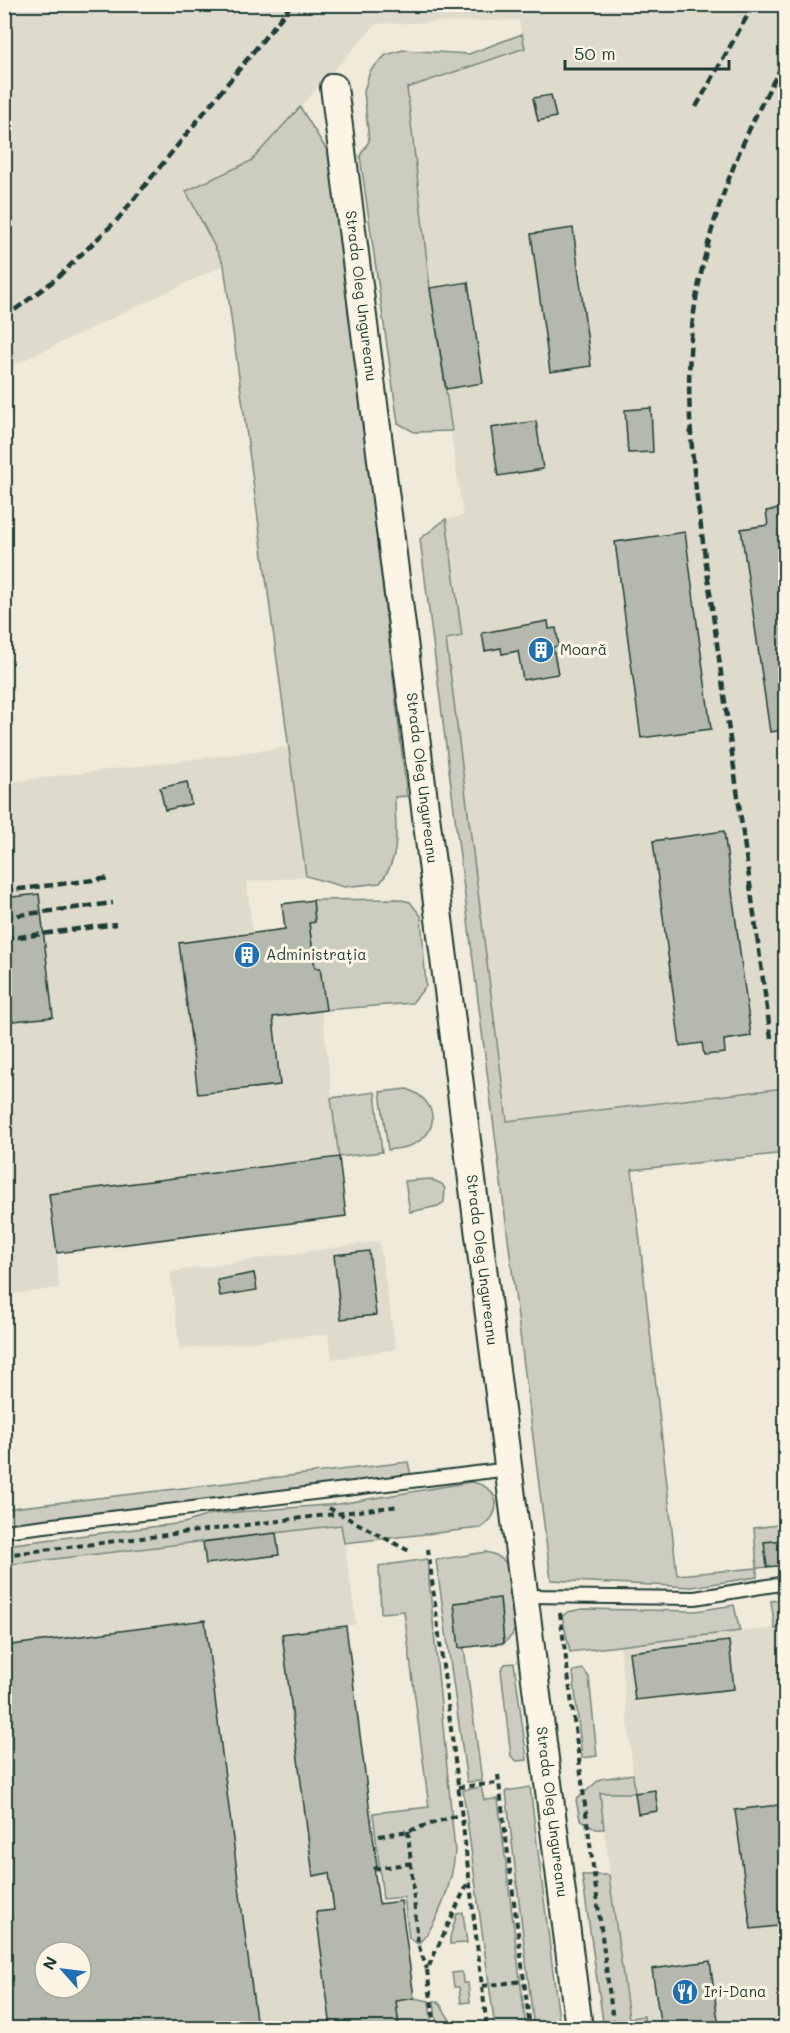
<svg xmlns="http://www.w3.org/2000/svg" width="790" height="2033" font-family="Mali,sans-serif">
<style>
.built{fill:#dedbcc;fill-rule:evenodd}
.green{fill:#cccdbf;stroke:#76857a;stroke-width:1.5}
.building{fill:#b5b9ad;stroke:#1f3d34;stroke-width:1.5;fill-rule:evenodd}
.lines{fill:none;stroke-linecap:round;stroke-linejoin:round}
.lane-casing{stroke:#1f3d34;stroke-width:16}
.street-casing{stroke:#1f3d34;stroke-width:30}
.path{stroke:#1f3d34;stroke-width:4;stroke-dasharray:6 4.5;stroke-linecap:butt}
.lane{stroke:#fcf5e5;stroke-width:12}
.street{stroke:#fcf5e5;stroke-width:26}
.rail{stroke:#1f3d34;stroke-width:4.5;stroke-dasharray:9 4.5;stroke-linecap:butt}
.labels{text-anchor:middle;stroke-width:6;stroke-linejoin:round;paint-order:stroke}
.street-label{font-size:15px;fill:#1f3d34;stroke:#fcf5e5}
.poi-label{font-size:15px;fill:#1f3d34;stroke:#fcf5e5;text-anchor:start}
</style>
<rect width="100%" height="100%" fill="#efeada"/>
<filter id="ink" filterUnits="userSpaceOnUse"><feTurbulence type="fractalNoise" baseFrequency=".0167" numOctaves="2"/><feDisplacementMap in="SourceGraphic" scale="12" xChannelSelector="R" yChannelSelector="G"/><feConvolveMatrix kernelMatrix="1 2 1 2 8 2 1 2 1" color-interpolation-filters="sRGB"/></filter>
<g filter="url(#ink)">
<path class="built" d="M 5,5 L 785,5 L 785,1088 L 507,1121 L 446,639 L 462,636 L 446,519 L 463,516 L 430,288 L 407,88 L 524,48 L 519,20 L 376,24 L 251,161 L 186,191 L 224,265 L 5,369 Z
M 288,747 L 306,876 L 247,882 L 252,933 L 285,929 L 282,904 L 313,900 L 315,922 L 309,923 L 315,968 L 320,968 L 325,1010 L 322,1011 L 346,1216 L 57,1253 L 59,1288 L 5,1295 L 4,783 Z
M 379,1241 L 396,1349 L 332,1359 L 328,1334 L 180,1349 L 170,1272 Z
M 342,1525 L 356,1624 L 346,1626 L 377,1867 L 374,1868 L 379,1904 L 401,1901 L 414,1998 L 396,2002 L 399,2028 L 5,2028 L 4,1565 ZM 45,1952 L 81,1952 L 81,1988 L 45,1988 Z
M 785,1627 L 785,2028 L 645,2028 L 643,2016 L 630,2019 L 599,1793 L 635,1792 L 620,1645 Z"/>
<path class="green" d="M 522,34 L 525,48 L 407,88 L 430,288 L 452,431 L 414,432 L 398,423 L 360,156 L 369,141 L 364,91 L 370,71 L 386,55 L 403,50 L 469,54 Z
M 300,107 L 333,160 L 407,796 L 395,797 C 395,831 402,856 380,883 L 344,887 L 306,876 L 224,265 L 186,191 L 251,161 Z
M 446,519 L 462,636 L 446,639 L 507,1121 L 785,1088 L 785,1153 L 632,1170 L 677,1575 L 757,1568 L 754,1528 L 785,1524 L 785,1540 L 764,1542 L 767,1567 L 757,1568 L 757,1577 L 692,1587 L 551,1580 L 420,539 Z
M 397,899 L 410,902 L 421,916 L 426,986 L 412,1003 L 325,1010 L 320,968 L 315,968 L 309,923 L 315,921 L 313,900 Z
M 407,1089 C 436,1099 443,1131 412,1145 C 405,1148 395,1149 388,1150 L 380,1092 Z
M 375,1092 L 382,1152 L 339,1157 L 331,1098 Z
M 430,1179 L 442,1184 L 445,1189 L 444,1202 L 438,1206 L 410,1212 L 405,1181 Z
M 408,1462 L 411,1476 L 5,1524 L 4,1509 Z
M 471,1482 C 499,1486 505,1512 481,1528 L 344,1543 L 341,1525 L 5,1565 L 5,1545 L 184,1523 L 212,1514 L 339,1504 Z
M 486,1552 L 496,1555 L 508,1564 L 516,1626 L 512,1635 L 504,1643 L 500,1598 L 454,1603 L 459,1647 L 464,1648 L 482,1781 L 467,1782 L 436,1560 Z
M 427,1559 L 455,1851 C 453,1879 439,1924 418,1944 L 409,1938 L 404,1897 L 383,1899 L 373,1813 L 429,1807 L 404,1611 L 381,1613 L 379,1566 Z
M 785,1599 L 785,1627 L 775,1629 L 771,1601 Z
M 734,1605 L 740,1631 L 570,1652 L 562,1616 L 568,1612 L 582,1609 L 696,1611 Z
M 514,1663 L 527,1760 L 517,1761 L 511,1756 L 501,1670 L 505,1664 Z
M 583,1669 L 589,1677 L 597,1756 L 582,1758 L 573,1671 Z
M 633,1774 L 635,1793 L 600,1793 L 604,1829 L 596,1829 L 580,1819 L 576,1800 L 600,1779 Z
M 481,1787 L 484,1800 L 498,1799 L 526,2028 L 495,2028 L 463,1790 Z
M 530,1787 L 560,2028 L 534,2028 L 506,1791 Z
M 582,1875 L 609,1875 L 629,2018 L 644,2016 L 645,2028 L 604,2028 Z
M 463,1913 L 467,1943 L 450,1944 L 450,1937 L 457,1914 Z
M 462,1972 L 463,1983 L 468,1983 L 470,2002 L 461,2003 L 459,1987 L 454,1987 L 452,1973 Z
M 414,1998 L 429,2001 L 432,2028 L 399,2028 L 396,2001 Z
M 434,2001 L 438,2001 L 455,2028 L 437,2028 Z"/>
<path class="building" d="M 551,95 L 556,117 L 538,121 L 533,98 Z
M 573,228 L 591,366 L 550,372 L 531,234 Z
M 468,282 L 483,383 L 446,389 L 430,288 Z
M 651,408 L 653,452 L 628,453 L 625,410 Z
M 536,421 L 543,469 L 498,476 L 491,428 Z
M 786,508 L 786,730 L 770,732 L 741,529 L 768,525 L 766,511 Z
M 685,532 L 711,729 L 641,738 L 615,542 Z
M 548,621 L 549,629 L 556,628 L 559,646 L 553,647 L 558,674 L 523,680 L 518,651 L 502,654 L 501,648 L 485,651 L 482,633 Z
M 187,782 L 191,804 L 165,810 L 160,788 Z
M 724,831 L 751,1036 L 724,1040 L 725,1053 L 704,1055 L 702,1043 L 680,1046 L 653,841 Z
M 39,894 L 53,1017 L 4,1022 L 4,898 Z
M 313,900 L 315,922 L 309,923 L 315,968 L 320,968 L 326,1010 L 273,1017 L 280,1085 L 198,1094 L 179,943 L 285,929 L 282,904 Z
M 339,1157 L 346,1216 L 57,1253 L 49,1194 Z
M 369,1251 L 376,1315 L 341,1319 L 334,1255 Z
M 254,1273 L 257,1290 L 220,1296 L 217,1280 Z
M 276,1533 L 279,1555 L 206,1564 L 203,1542 Z
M 786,1540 L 786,1565 L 767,1567 L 764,1542 Z
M 500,1598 L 504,1643 L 459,1648 L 454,1603 Z
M 205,1620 L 257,2028 L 4,2028 L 4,1646 ZM 45,1952 L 81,1952 L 81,1988 L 45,1988 Z
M 346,1626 L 377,1867 L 374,1868 L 379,1904 L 401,1901 L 414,1998 L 396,2001 L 399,2028 L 331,2028 L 316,1912 L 334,1910 L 329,1873 L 313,1876 L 282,1634 Z
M 729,1641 L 734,1689 L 635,1700 L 629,1652 Z
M 655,1790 L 658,1811 L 638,1814 L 635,1793 Z
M 786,1804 L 786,1925 L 751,1929 L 735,1810 Z
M 710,1961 L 719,2028 L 661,2028 L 652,1969 Z"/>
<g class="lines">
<g class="lane-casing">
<path id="lane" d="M 4,1531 L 509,1469
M 525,1596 L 695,1598 L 786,1583"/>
</g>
<g class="street-casing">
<path id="street" d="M 334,87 L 579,2028"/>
</g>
<path class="path" d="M 329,1508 L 409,1551
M 428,1549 L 457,1776 L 487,2028
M 4,1555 L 399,1506
M 560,1613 L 614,2028
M 498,1775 L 530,2028
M 458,1787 L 499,1783
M 408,1831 L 418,1944 L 427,1969
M 379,1836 L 408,1831 L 462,1814
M 374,1869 L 412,1863
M 482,1986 L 524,1981
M 435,2028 L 427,1970 L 469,1880"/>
<use href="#lane" class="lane"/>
<use href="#street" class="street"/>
<path class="rail" d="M 696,107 L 754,4
M 4,318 L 56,279 L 117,220 L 292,4
M 4,891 L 110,878
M 4,917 L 113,903
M 4,939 L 116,924
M 771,1038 L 697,498 C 690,437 685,373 694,312 C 707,223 741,136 786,59"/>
</g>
</g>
<defs>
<g id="building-disc" transform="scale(1.35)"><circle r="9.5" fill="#1f6fb2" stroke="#fcf5e5"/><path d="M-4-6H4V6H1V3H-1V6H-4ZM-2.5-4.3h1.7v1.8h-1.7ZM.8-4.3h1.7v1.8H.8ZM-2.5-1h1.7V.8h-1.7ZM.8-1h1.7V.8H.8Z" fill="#fff"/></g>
<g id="restaurant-disc" transform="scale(1.35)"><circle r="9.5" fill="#1f6fb2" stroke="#fcf5e5"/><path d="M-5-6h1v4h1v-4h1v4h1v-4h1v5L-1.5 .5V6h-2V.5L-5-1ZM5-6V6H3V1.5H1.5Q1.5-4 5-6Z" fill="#fff"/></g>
</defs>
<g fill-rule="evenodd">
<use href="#building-disc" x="541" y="650"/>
<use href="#building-disc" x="247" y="955"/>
<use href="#restaurant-disc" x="685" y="1992"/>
</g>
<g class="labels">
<g class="street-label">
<text transform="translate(361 296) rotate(83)" y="5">Strada Oleg Ungureanu</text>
<text transform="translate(422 778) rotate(83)" y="5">Strada Oleg Ungureanu</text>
<text transform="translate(482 1260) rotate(83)" y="5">Strada Oleg Ungureanu</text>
<text transform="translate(552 1812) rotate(83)" y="5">Strada Oleg Ungureanu</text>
</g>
<g class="poi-label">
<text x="560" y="655">Moară</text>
<text x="266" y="960">Administrația</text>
<text x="704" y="1997">Iri-Dana</text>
</g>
</g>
<rect width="790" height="2033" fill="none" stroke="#fcf5e5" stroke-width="24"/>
<rect x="12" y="12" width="766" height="2009" fill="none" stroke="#1f3d34" stroke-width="2" filter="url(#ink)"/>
<g transform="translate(63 1970) rotate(298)"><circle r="28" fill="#fcf5e5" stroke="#a4ab9e" stroke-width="1.5"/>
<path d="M0-4.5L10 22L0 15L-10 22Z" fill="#1f6fb2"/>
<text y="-9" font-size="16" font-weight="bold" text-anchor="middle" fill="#1f3d34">N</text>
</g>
<path d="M565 60v9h164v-9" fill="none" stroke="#1f3d34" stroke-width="3"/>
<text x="574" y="60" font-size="18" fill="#1f3d34" stroke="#fcf5e5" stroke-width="4.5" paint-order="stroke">50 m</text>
</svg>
